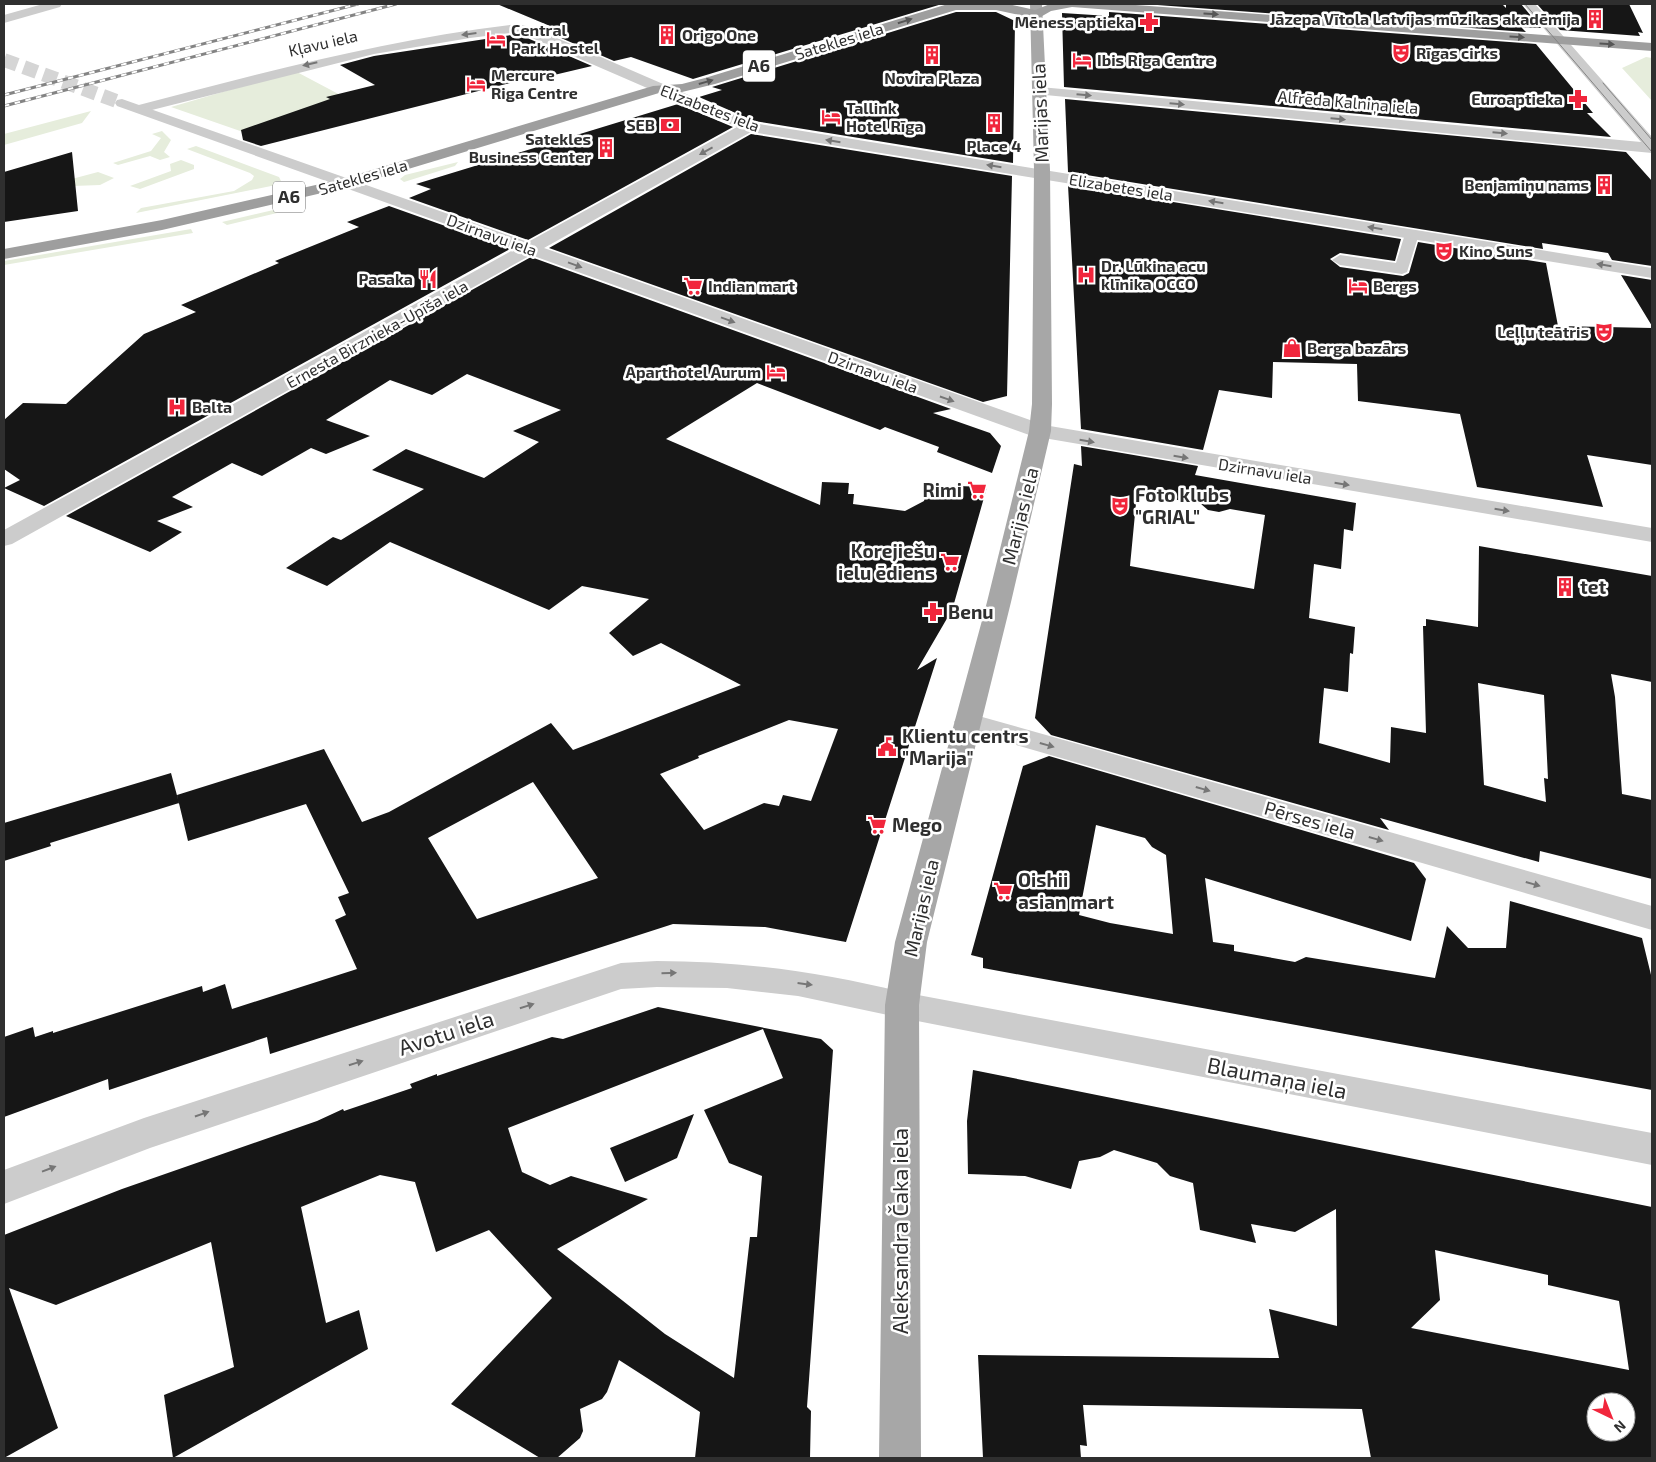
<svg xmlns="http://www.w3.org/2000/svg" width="1656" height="1462" font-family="'Exo 2',sans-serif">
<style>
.green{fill:#e6eddc}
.building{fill:#161616;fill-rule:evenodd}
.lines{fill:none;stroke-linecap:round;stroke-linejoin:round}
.tertiary-tunnel{stroke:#d5d5d5;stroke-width:14;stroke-dasharray:14 7;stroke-linecap:butt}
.pedestrian{fill:#ccc;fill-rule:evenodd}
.minor{fill:#ccc;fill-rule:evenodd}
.tertiary{fill:#ccc;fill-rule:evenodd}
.primary{fill:#a7a7a7;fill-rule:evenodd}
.trunk{fill:#9e9e9e;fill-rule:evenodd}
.tram{stroke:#848484;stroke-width:1}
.rail-casing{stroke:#848484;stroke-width:3}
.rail{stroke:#fff;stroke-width:2;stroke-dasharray:5.5;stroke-linecap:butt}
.oneway{fill:#565656}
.oneway2{fill:#767676}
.labels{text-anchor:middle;stroke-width:5;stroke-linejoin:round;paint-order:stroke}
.far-poi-label{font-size:16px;font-weight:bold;fill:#2f2f2f;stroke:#fff;text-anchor:start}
.far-street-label{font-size:16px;fill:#2f2f2f;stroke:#fff}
.shield{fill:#fff;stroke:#6d6d6d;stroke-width:1}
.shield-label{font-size:18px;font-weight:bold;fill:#2f2f2f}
.street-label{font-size:19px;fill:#2f2f2f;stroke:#fff}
.poi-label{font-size:19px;font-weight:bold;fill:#2f2f2f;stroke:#fff;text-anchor:start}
.near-street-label{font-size:22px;fill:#2f2f2f;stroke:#fff}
</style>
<rect width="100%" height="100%" fill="#fff"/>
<path class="green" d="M 1646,57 L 1652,58 L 1652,101 L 1622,68 Z
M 295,71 L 346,98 L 260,138 L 171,107 Z
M 91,111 L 82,123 L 4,145 L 4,134 Z
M 162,131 L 171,140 L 164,152 L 170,157 L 160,160 L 150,156 L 118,165 L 113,163 L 151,151 L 161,138 L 152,134 Z
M 196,146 L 279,177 L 281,181 L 276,185 L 136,213 L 141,208 L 234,191 L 252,180 L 254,176 L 250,173 L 187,149 Z
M 181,160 L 194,165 L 194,169 L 140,189 L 130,186 L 171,171 L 170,164 Z
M 458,162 L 455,166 L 404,182 L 400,179 L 405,175 Z
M 98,172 L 114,178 L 100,185 L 73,186 L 68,180 Z
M 295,205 L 298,208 L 227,225 L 222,222 Z
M 191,229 L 193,233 L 4,265 L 4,261 Z"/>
<path class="building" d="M 497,4 L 942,4 L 693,79 L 631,57 L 614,61 L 538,28 L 550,26 Z
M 1144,4 L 1502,4 L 1506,8 L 1506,4 L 1521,4 L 1541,28 L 1521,27 L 1526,32 Z
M 1537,4 L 1629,4 L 1643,33 L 1638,32 L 1640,36 L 1560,30 Z
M 956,12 L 996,12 L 1015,21 L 1013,163 L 754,121 L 699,97 L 722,90 L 712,87 Z
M 1109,12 L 1536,44 L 1593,113 L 1587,113 L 1611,137 L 1064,87 L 1062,13 L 1109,16 Z
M 518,34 L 592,66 L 554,75 L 550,73 L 261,146 L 243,140 L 241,130 L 330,99 L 326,97 L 375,85 L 340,65 L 374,56 Z
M 1065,99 L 1626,152 L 1652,181 L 1652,266 L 1612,260 L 1608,253 L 1542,243 L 1543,249 L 1068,172 Z
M 678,104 L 733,127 L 528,240 L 409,198 L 431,189 L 416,184 Z
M 751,134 L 1012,176 L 1007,396 L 983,402 L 549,248 Z
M 72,152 L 78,211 L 4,222 L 4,172 Z
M 1068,185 L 1401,239 L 1395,261 L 1340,253 L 1330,259 L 1340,267 L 1403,276 L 1409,273 L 1418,242 L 1546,263 L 1558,326 L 1652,328 L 1652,465 L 1587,455 L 1603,507 L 1477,487 L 1460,414 L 1358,401 L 1357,364 L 1273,362 L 1272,398 L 1219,390 L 1203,450 L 1081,429 Z
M 389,206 L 510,249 L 44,506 L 4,488 L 20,480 L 4,469 L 4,420 L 23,403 L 66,404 L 144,334 L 196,312 L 181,305 L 279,263 L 275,261 L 359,227 L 347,222 Z
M 531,257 L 951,409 L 933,413 L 990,433 L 1001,446 L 992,473 L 937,452 L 939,447 L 885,427 L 880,430 L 757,383 L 666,439 L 820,505 L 822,482 L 849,483 L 848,494 L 854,494 L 853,504 L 905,511 L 924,501 L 928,485 L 987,487 L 953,607 L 951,607 L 949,615 L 917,670 L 937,658 L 846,942 L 765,927 L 673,924 L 270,1054 L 267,1037 L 109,1090 L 108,1079 L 4,1117 L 4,1037 L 33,1027 L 35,1037 L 53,1031 L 53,1033 L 202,986 L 203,992 L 225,984 L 232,1009 L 357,969 L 335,920 L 346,915 L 338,897 L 349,893 L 306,804 L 188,841 L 177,795 L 324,749 L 362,822 L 389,812 L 551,723 L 573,750 L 741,685 L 661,643 L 633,656 L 609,633 L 649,599 L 582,586 L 549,610 L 390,542 L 327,586 L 286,568 L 333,537 L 341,540 L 424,489 L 372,470 L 406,449 L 484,478 L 539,442 L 513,431 L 561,410 L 467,374 L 432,395 L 390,380 L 326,420 L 370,436 L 326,454 L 311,448 L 262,476 L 232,463 L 172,497 L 193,507 L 157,521 L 182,532 L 150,552 L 66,516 ZM 789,720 L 838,729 L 811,801 L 783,795 L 779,806 L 764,803 L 704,830 L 660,774 L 699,758 L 698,756 ZM 533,782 L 598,878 L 477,919 L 428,838 Z
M 1621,275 L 1652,280 L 1652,326 Z
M 1081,446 L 1198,466 L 1195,475 L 1356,503 L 1353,531 L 1344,529 L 1341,569 L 1314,564 L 1309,618 L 1355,627 L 1353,654 L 1350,653 L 1348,692 L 1324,688 L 1319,743 L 1390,763 L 1391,727 L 1426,733 L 1423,626 L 1426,626 L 1426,619 L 1478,627 L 1479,546 L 1652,576 L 1652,682 L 1611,674 L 1615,697 L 1622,794 L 1652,800 L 1652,879 L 1540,851 L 1539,862 L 1380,818 L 1389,830 L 1051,735 L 1035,718 L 1074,464 L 1082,466 ZM 1137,493 L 1201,504 L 1208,510 L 1219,512 L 1230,509 L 1265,515 L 1254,589 L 1130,566 ZM 1478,683 L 1544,695 L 1548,779 L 1544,778 L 1546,802 L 1484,785 Z
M 1049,756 L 1414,863 L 1426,879 L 1411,941 L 1205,878 L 1213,942 L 1234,945 L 1234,951 L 1295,962 L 1306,957 L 1435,978 L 1447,926 L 1468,948 L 1506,948 L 1510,901 L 1642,938 L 1652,979 L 1652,1090 L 983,968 L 983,958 L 971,955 L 1023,766 ZM 1096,825 L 1145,838 L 1152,847 L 1166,855 L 1173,934 L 1110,923 L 1079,915 Z
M 171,773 L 179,803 L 50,843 L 51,846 L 4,861 L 4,823 Z
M 658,1007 L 821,1039 L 833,1050 L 807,1407 L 811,1411 L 810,1458 L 695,1458 L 700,1412 L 619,1360 L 607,1392 L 602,1399 L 580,1409 L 583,1431 L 580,1438 L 557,1458 L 540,1458 L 451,1404 L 552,1298 L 489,1230 L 436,1252 L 415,1182 L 380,1175 L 301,1207 L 326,1323 L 359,1310 L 368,1349 L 173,1458 L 164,1395 L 234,1367 L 211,1242 L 56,1305 L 9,1288 L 58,1428 L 4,1458 L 4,1235 L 122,1189 L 317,1121 L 343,1109 L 344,1111 L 412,1088 L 410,1084 L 437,1074 L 437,1076 L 552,1037 L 563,1039 ZM 763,1029 L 783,1078 L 704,1110 L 729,1163 L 762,1176 L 757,1237 L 750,1237 L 734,1378 L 665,1334 L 557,1249 L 648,1199 L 571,1176 L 550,1185 L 522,1172 L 508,1128 Z
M 973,1070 L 1652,1207 L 1652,1458 L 1371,1458 L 1362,1409 L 1083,1405 L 1087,1446 L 1080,1445 L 1081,1458 L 983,1458 L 978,1355 L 1279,1358 L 1269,1309 L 1337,1326 L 1336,1209 L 1295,1232 L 1251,1224 L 1256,1243 L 1200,1230 L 1193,1183 L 1170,1176 L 1157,1163 L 1114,1150 L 1100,1157 L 1079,1161 L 1071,1189 L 1025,1176 L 968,1174 L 967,1121 ZM 1435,1250 L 1548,1275 L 1548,1285 L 1619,1301 L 1629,1370 L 1411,1328 L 1440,1300 ZM 1596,1402 L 1626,1402 L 1626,1432 L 1596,1432 Z
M 694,1114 L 677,1158 L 625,1182 L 610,1148 Z"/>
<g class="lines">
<path class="tertiary-tunnel" d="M 4,60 L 122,103"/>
<path class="pedestrian" d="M 1412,230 L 1419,234 L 1407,272 L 1402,274 L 1340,265 L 1332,260 L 1340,255 L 1396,263 L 1405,234 Z"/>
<path class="minor" d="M 518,24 L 534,28 L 753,123 L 1652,268 L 1652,278 L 751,132 L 544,248 L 1044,425 L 1652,528 L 1652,542 L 1032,436 L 531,255 L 12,544 L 4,546 L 4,530 L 515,249 L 340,186 L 338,183 L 340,180 L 352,180 L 528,242 L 737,127 L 518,32 L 470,38 L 374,54 L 140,113 L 133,109 L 135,106 C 262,73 387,39 518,24 Z
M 1040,87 L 1652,143 L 1652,153 L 1035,94 L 1033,91 Z
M 968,713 L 1652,906 L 1652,930 L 958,728 L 954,722 L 958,716 Z
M 902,992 L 1652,1133 L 1652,1165 L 902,1018 L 890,1014 L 885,1005 L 890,996 Z"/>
<path class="tertiary" d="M 43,4 L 62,4 L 60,7 L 4,23 L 4,15 Z
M 1523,4 L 1535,4 L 1652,137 L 1652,151 L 1647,149 Z
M 122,99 L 352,180 L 354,183 L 352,186 L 340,186 L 117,106 L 115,103 L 117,100 Z
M 657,961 C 740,961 821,972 902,992 L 914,996 L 919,1005 L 914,1014 L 902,1018 L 798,996 L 727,988 L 657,987 L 621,989 L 150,1148 L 4,1204 L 4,1170 L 144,1118 L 621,963 Z"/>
<path class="primary" d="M 1030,4 L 1042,4 L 1050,170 L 1052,404 L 1051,431 L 1011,602 L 927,942 L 919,1005 L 921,1458 L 879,1458 L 885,1005 L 895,942 L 987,602 L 1029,431 L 1032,404 L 1034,170 Z"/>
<path class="trunk" d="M 948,4 L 1008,4 L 1035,10 L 1050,4 L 1122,4 L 1652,43 L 1652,51 L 1072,7 L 1051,11 L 1037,19 L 996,10 L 956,10 L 715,84 L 682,92 L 659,93 L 352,186 L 162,230 L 4,259 L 4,249 L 162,220 L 342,179 L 653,86 L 682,84 L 705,78 Z"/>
<path class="tram" d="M 1525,4 L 1652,152
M 1603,83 L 1652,140"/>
<g class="rail-casing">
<path id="rail" d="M 4,95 L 358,4
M 4,106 L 396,4"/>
</g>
<use href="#rail" class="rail"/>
</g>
<defs><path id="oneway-solid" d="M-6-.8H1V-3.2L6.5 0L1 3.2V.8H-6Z" transform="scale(1.25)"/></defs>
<g class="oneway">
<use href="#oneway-solid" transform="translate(1211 14) rotate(4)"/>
<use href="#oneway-solid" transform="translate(905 21) rotate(-17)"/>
<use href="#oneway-solid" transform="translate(1517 37) rotate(4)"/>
<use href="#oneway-solid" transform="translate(1607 44) rotate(4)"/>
<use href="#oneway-solid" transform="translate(706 82) rotate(-16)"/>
</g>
<g class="oneway2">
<use href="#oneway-solid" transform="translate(469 34) rotate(173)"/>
<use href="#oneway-solid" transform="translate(310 64) rotate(167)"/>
<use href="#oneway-solid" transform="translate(1084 95) rotate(5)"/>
<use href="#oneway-solid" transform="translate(1177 104) rotate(5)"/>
<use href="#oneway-solid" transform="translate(1338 119) rotate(5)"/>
<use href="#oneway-solid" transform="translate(1500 133) rotate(5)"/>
<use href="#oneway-solid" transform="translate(833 141) rotate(-171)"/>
<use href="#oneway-solid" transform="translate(706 151) rotate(151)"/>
<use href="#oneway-solid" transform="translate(994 166) rotate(-171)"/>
<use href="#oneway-solid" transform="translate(1216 202) rotate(-171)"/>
<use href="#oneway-solid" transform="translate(1375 228) rotate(-171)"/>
<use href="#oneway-solid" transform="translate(575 265) rotate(20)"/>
<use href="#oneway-solid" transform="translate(1604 265) rotate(-171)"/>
<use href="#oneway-solid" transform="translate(728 320) rotate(20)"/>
<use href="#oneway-solid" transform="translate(947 399) rotate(19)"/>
<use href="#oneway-solid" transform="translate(1087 441) rotate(10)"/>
<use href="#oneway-solid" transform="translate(1181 457) rotate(9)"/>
<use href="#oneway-solid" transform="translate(1342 484) rotate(9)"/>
<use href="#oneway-solid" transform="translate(1502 510) rotate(9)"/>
<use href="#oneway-solid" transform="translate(1047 745) rotate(16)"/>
<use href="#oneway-solid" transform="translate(1203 789) rotate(16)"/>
<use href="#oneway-solid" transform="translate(1376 839) rotate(16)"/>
<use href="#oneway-solid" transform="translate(1533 884) rotate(16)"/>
<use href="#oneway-solid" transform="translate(669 973) rotate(-1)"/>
<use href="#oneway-solid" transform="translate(805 984) rotate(7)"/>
<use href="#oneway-solid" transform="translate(527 1006) rotate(-18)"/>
<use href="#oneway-solid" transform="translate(356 1063) rotate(-18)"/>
<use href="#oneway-solid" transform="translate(202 1114) rotate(-19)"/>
<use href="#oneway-solid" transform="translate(49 1169) rotate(-21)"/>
</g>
<defs>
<g id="building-bare" transform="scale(1.5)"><path d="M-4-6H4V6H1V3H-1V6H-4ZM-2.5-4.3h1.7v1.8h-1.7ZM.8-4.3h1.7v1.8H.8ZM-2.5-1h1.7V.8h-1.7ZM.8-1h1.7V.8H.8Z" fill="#f1263c" stroke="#fff" stroke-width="2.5" paint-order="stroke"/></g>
<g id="pharmacy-bare" transform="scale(1.5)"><path d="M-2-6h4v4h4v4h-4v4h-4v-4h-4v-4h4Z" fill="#f1263c" stroke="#fff" stroke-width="2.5" paint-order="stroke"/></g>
<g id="hotel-bare" transform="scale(1.5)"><path d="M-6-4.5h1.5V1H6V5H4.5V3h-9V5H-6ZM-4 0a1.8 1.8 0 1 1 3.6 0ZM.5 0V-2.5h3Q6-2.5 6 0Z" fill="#f1263c" stroke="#fff" stroke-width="2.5" paint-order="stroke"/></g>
<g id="theatre-bare" transform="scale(1.5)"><path d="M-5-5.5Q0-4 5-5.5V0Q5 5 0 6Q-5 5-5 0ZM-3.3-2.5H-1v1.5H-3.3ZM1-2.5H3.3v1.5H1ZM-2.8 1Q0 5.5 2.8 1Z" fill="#f1263c" stroke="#fff" stroke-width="2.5" paint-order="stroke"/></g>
<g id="bank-bare" transform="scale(1.5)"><path d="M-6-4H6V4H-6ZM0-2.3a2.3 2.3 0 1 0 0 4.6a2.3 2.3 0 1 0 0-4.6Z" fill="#f1263c" stroke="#fff" stroke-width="2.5" paint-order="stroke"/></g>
<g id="hospital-bare" transform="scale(1.5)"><path d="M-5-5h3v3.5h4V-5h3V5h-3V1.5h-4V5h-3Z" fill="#f1263c" stroke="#fff" stroke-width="2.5" paint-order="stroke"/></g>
<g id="restaurant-bare" transform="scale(1.5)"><path d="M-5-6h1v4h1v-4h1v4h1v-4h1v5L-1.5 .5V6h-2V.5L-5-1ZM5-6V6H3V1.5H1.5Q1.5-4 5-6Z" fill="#f1263c" stroke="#fff" stroke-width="2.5" paint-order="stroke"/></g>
<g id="supermarket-bare" transform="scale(1.5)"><path d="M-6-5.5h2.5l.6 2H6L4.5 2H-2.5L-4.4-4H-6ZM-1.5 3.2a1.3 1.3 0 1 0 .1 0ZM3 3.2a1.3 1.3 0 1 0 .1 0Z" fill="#f1263c" stroke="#fff" stroke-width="2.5" paint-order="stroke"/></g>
<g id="shop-bare" transform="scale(1.5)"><path d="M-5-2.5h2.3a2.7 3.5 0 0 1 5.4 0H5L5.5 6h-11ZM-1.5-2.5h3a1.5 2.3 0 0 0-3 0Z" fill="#f1263c" stroke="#fff" stroke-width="2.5" paint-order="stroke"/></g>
<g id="civic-bare" transform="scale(1.5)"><path d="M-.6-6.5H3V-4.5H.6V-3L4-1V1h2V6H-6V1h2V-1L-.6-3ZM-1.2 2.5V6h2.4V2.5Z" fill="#f1263c" stroke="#fff" stroke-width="2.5" paint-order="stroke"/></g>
</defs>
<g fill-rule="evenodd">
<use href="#building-bare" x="1595" y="19"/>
<use href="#pharmacy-bare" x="1149" y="22"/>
<use href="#building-bare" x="667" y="35"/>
<use href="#hotel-bare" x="496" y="39"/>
<use href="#theatre-bare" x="1401" y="53"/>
<use href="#building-bare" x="932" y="55"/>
<use href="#hotel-bare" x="1082" y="60"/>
<use href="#hotel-bare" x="476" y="84"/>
<use href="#pharmacy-bare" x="1578" y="99"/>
<use href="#hotel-bare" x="831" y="117"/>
<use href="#building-bare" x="994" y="123"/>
<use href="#bank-bare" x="670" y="125"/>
<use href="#building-bare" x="606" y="148"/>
<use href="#building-bare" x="1604" y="185"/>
<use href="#theatre-bare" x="1444" y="251"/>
<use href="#hospital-bare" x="1086" y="275"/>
<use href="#restaurant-bare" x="428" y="279"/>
<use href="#supermarket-bare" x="693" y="286"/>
<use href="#hotel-bare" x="1358" y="286"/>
<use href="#theatre-bare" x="1604" y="332"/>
<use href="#shop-bare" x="1292" y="348"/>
<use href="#hotel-bare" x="776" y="372"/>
<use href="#hospital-bare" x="177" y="407"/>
<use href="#supermarket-bare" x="977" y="490"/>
<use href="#theatre-bare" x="1120" y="506"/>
<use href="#supermarket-bare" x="950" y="562"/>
<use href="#building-bare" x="1565" y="587"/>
<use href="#pharmacy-bare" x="933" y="612"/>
<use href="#civic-bare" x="887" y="747"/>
<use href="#supermarket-bare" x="877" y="825"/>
<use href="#supermarket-bare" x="1003" y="891"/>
</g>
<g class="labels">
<g class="far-poi-label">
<text x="1580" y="25" text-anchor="end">Jāzepa Vītola Latvijas mūzikas akadēmija</text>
<text x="1134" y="28" text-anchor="end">Mēness aptieka</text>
<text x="511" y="36">Central<tspan x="511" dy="18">Park Hostel</tspan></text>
<text x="682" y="41">Origo One</text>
<text x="1416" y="59">Rīgas cirks</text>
<text x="1097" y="66">Ibis Riga Centre</text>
<text x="491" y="81">Mercure<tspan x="491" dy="18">Riga Centre</tspan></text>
<text x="932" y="84" text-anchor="middle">Novira Plaza</text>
<text x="1563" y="105" text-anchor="end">Euroaptieka</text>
<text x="846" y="114">Tallink<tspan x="846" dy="18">Hotel Rīga</tspan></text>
<text x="655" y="131" text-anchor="end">SEB</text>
<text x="591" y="145" text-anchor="end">Satekles<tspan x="591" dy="18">Business Center</tspan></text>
<text x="994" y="152" text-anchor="middle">Place 4</text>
<text x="1589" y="191" text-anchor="end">Benjamiņu nams</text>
<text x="1459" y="257">Kino Suns</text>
<text x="1101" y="272">Dr. Lūkina acu<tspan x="1101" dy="18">klīnika OCCO</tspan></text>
<text x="413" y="285" text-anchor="end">Pasaka</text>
<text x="708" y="292">Indian mart</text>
<text x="1373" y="292">Bergs</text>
<text x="1589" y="338" text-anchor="end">Leļļu teātris</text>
<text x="1307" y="354">Berga bazārs</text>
<text x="761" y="378" text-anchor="end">Aparthotel Aurum</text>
<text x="192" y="413">Balta</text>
</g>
<g class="far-street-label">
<text transform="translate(839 41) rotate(-17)" y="6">Satekles iela</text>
<text transform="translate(323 43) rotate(-13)" y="6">Kļavu iela</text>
<text transform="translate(1348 102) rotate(5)" y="6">Alfrēda Kalniņa iela</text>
<text transform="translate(710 108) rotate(21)" y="6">Elizabetes iela</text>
<text transform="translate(363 177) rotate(-16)" y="6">Satekles iela</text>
<text transform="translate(1121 187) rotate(9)" y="6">Elizabetes iela</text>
<text transform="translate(492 235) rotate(20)" y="6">Dzirnavu iela</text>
<text transform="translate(377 334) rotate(-29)" y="6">Ernesta Birznieka-Upīša iela</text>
<text transform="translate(873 372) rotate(20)" y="6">Dzirnavu iela</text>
<text transform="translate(1265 471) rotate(9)" y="6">Dzirnavu iela</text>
</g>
<g class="shield">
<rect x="743" y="50.5" width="32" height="31" rx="4"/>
<rect x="273" y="181.5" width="32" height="31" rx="4"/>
</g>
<g class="shield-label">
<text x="759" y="72">A6</text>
<text x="289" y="203">A6</text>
</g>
<g class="street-label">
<text transform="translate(1040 113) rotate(-92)" y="7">Marijas iela</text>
<text transform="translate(1020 516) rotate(-76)" y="7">Marijas iela</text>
<text transform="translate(1310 820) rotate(16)" y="7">Pērses iela</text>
<text transform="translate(921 908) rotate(-77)" y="7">Marijas iela</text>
</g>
<g class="poi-label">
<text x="962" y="497" text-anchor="end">Rimi</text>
<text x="1135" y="502">Foto klubs<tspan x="1135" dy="22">"GRIAL"</tspan></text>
<text x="935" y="558" text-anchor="end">Korejiešu<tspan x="935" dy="22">ielu ēdiens</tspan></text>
<text x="1580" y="594">tet</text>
<text x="948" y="619">Benu</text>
<text x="902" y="743">Klientu centrs<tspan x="902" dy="22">"Marija"</tspan></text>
<text x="892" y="832">Mego</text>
<text x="1018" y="887">Oishii<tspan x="1018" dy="22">asian mart</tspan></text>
</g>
<g class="near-street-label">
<text transform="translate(446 1033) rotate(-18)" y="8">Avotu iela</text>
<text transform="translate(1277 1078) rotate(11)" y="8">Blaumaņa iela</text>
<text transform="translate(900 1231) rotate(-90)" y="8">Aleksandra Čaka iela</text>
</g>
</g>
<rect width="1656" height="1462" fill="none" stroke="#2f2f2f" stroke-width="10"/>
<g transform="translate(1611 1417) rotate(137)"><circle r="24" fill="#ffffff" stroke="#acacac"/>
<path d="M0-4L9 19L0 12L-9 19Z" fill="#f1263c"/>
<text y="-8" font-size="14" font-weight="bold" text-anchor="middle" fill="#2f2f2f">N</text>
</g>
</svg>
